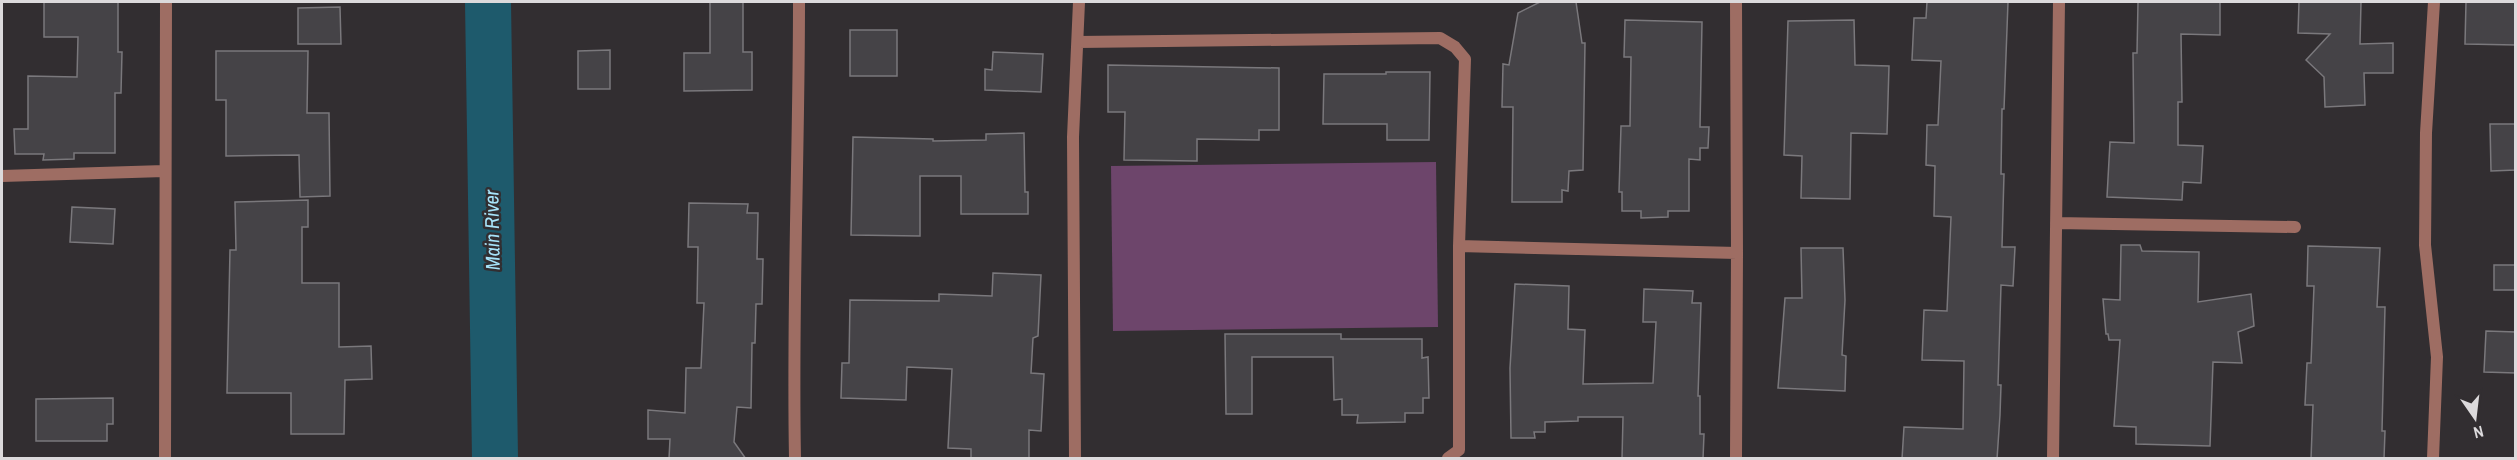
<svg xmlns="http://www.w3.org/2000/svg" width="2517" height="460" font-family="'Archivo Narrow',sans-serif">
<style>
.green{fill:#6d456b}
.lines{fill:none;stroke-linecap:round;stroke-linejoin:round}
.river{stroke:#1e5a6c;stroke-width:46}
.building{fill:#454347;stroke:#7a787c;stroke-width:1.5}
.minor{stroke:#9e6d63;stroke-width:12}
.labels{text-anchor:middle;stroke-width:5;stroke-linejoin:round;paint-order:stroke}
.water-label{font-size:20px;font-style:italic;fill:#a7e4fa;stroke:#322e31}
</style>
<rect width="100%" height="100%" fill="#322e31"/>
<path class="green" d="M 1436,162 L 1438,327 L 1113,331 L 1111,166 Z"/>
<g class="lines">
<path class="river" d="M 488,2 L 495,458"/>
</g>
<path class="building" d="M 44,2 L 118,2 L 118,52 L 122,52 L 121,93 L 115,93 L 115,153 L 74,153 L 74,159 L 43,160 L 44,154 L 15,154 L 14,129 L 28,129 L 28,76 L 77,77 L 78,37 L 44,37 Z
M 710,2 L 743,2 L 743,52 L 752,52 L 752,90 L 684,91 L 684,53 L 710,53 Z
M 1540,2 L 1576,2 L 1582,43 L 1585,43 L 1583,170 L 1569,171 L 1568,191 L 1562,190 L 1562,202 L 1512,202 L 1513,107 L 1502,107 L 1503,64 L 1509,65 L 1518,13 Z
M 1927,2 L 2008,2 L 2004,109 L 2002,109 L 2001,174 L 2004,174 L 2002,247 L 2015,247 L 2013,286 L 2001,285 L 1998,385 L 2001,385 L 2000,415 L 1997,459 L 1902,459 L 1904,427 L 1963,429 L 1964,361 L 1922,360 L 1924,310 L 1947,311 L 1951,217 L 1934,216 L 1935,166 L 1926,165 L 1927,125 L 1938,125 L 1941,61 L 1912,60 L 1914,18 L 1926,18 Z
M 2138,2 L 2220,2 L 2220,35 L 2181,34 L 2182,102 L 2178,102 L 2178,145 L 2203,146 L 2201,183 L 2183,182 L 2182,200 L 2107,197 L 2110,142 L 2134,143 L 2133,53 L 2137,53 Z
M 2299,2 L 2361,2 L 2360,44 L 2393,43 L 2393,73 L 2364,73 L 2365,105 L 2325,107 L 2324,77 L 2306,60 L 2330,34 L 2298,33 Z
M 2466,2 L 2516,2 L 2516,45 L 2465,44 Z
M 340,7 L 341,44 L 298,44 L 298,8 Z
M 1625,20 L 1702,22 L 1700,127 L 1709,127 L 1708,148 L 1700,148 L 1700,160 L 1689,159 L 1689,211 L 1668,211 L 1668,217 L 1641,218 L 1641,211 L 1622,211 L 1622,192 L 1619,192 L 1621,126 L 1630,126 L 1631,57 L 1624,57 Z
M 1854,20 L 1855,65 L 1889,66 L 1887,134 L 1851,133 L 1850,199 L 1801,198 L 1802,156 L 1784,155 L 1788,21 Z
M 850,30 L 897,30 L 897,76 L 850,76 Z
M 610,50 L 610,89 L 578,89 L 578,51 Z
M 216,51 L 308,51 L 307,113 L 329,113 L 330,196 L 300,197 L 299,155 L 226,156 L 226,100 L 216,100 Z
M 993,52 L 1043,54 L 1041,92 L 985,90 L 985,69 L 992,70 Z
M 1108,65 L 1279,68 L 1279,130 L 1259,130 L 1259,140 L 1197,139 L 1197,161 L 1124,160 L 1125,112 L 1108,112 Z
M 1386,72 L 1430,72 L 1429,140 L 1387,140 L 1387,124 L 1323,124 L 1324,74 L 1386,74 Z
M 2490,124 L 2516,124 L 2516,170 L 2491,171 Z
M 1024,133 L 1025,192 L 1028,192 L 1028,214 L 961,214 L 961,176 L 920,176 L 920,236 L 851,235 L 853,137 L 933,139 L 933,141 L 986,140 L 986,134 Z
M 308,200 L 308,227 L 302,227 L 302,283 L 339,283 L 339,347 L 371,346 L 372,379 L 345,380 L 344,434 L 291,434 L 291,393 L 227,393 L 230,250 L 236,250 L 235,202 Z
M 689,203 L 748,204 L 747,213 L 758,213 L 757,259 L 763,259 L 762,304 L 756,304 L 755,343 L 752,343 L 751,408 L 737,407 L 734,442 L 746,459 L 669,459 L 670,439 L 648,439 L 648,410 L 685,413 L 686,368 L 701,368 L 704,303 L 697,303 L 698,247 L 688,247 Z
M 72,207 L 115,209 L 113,244 L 70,242 Z
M 2121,245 L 2140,245 L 2142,251 L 2199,252 L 2198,302 L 2251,294 L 2254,326 L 2238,332 L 2242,363 L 2213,362 L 2210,446 L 2136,444 L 2136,427 L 2114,426 L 2120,340 L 2109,340 L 2108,334 L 2106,334 L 2103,299 L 2120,300 Z
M 2308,246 L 2380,248 L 2377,307 L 2385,307 L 2382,431 L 2385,431 L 2384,459 L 2311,459 L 2313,405 L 2305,405 L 2307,363 L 2311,363 L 2314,286 L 2307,286 Z
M 1801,248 L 1843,248 L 1845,300 L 1842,355 L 1846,356 L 1845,391 L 1778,388 L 1785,298 L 1802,298 Z
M 2494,265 L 2516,265 L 2516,290 L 2494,290 Z
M 993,273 L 1041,275 L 1038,336 L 1033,338 L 1031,373 L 1044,374 L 1041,431 L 1029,430 L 1029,459 L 971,459 L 971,449 L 948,448 L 952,369 L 907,367 L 906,400 L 841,398 L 842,363 L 849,363 L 850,300 L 939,301 L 939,294 L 992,296 Z
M 1515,284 L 1569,286 L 1568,329 L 1585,330 L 1583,384 L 1653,383 L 1656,322 L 1643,322 L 1644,289 L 1693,291 L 1692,303 L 1701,303 L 1698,396 L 1700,396 L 1700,434 L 1704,434 L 1703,459 L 1622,459 L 1623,417 L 1578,417 L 1578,421 L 1545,422 L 1545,432 L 1534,432 L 1535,438 L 1511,438 L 1510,368 Z
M 2486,331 L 2516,332 L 2516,373 L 2484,372 Z
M 1225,334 L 1341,334 L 1341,339 L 1422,339 L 1422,358 L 1428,357 L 1429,398 L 1423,398 L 1423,413 L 1405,413 L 1405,422 L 1357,423 L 1358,415 L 1342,415 L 1342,399 L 1334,400 L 1333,357 L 1252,357 L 1252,414 L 1226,414 Z
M 113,398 L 113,424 L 107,424 L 107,441 L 36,441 L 36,399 Z"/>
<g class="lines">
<path class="minor" d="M 1078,42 L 1440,38 L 1455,47 L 1465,59 L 1459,246 L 1459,450 L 1448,458
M 2,176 L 164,171
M 2056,223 L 2295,227
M 1459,246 L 1737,253
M 165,458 L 166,2
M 795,458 C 792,306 799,154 799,2
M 1075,458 L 1073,137 L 1079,2
M 1736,458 L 1737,253 L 1736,2
M 2053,458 L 2059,2
M 2433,458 L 2437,357 L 2425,245 L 2426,133 L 2434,2"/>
</g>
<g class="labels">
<g class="water-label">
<text transform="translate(492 230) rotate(-91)" y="7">Main River</text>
</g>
</g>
<rect width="2517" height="460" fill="none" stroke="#dcdadc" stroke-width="6"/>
<g transform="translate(2475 418) rotate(166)" stroke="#322e31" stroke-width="4.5" paint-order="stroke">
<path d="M0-4.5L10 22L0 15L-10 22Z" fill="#dcdadc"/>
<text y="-9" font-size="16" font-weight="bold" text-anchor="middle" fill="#dcdadc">N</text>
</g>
</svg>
